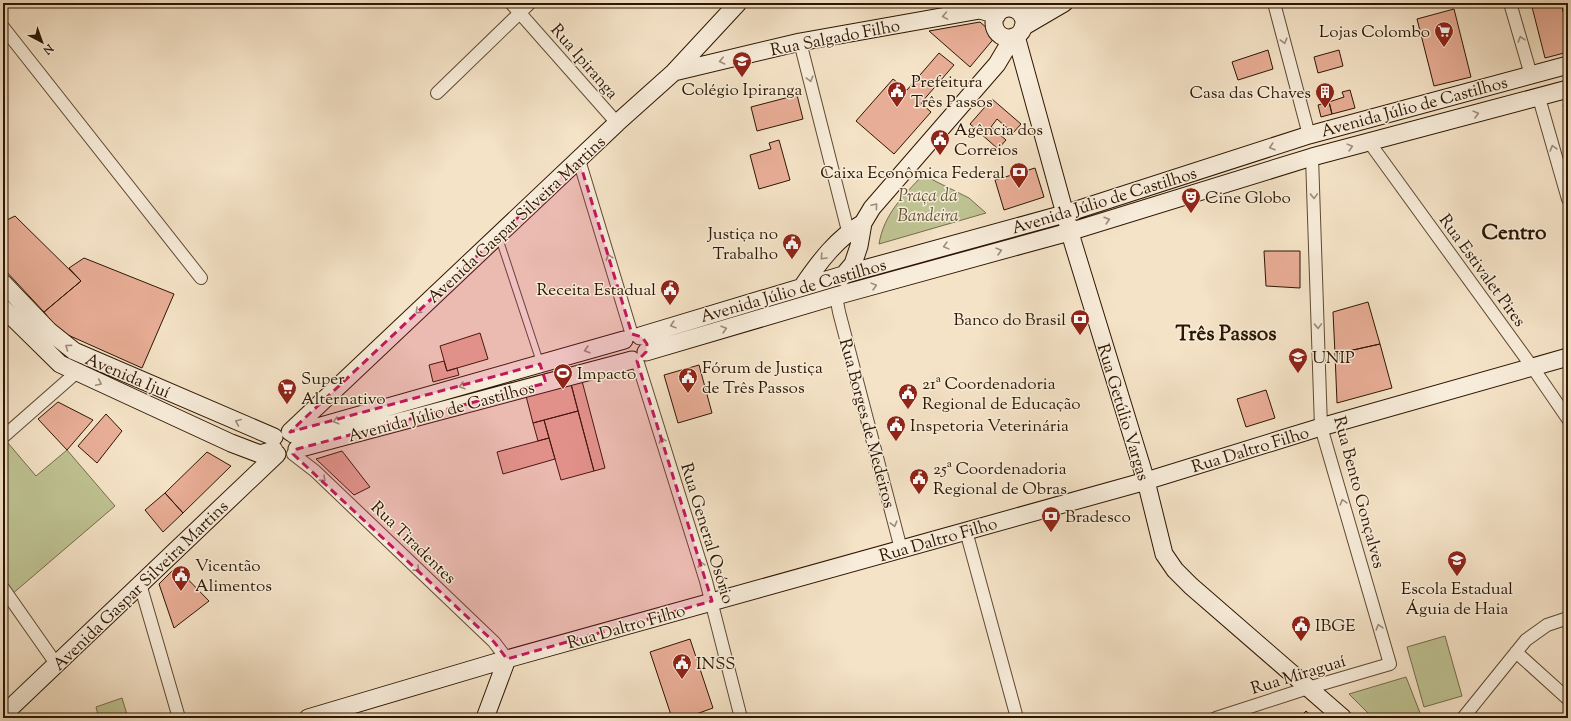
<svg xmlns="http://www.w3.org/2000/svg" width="1571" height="721" font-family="'Sorts Mill Goudy',serif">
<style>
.green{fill:#bfc393;stroke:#766c4a}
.building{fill:#e9ae97;stroke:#2d1601}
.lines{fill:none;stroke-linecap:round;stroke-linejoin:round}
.lane-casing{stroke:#5f4932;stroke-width:8}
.street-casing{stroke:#5f4932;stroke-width:14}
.secondary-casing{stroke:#2d1601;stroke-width:19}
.lane{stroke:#f8eddb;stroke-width:6}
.street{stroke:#f8eddb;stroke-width:12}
.secondary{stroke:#f8eddb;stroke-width:17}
.oneway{stroke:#9d8c79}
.marked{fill:#c2185b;fill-opacity:0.2;stroke:#c2185b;stroke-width:3;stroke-dasharray:8 5;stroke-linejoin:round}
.labels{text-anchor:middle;stroke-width:3;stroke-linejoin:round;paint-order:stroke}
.poi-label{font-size:17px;fill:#2d1601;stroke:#f8eddb;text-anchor:start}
.street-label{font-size:17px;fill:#2d1601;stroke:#f8eddb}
.park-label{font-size:17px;font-style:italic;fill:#605334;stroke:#f8eddb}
.district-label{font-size:21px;font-weight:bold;fill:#2d1601;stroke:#f8eddb}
</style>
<rect width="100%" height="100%" fill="#f5e3c7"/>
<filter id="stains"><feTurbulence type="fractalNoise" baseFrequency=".005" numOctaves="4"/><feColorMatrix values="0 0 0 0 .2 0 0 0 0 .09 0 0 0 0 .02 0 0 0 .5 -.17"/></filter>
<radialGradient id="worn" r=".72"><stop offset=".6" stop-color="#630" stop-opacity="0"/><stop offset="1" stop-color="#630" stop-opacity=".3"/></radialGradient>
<path class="green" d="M 923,175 L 969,198 L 986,213 L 879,244 C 884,214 903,196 923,175 Z
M 8,443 L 36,476 L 67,450 L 115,506 L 11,595 L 3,583 L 3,447 Z
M 1445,636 L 1462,696 L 1424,707 L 1407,647 Z
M 1406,677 L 1422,718 L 1373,718 L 1349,694 Z
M 122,698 L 128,718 L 99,718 L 96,707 Z"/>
<path class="building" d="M 1531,3 L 1561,3 L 1568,30 L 1568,52 L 1545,58 Z
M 1561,3 L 1568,3 L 1568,30 Z
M 1454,9 L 1471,77 L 1434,86 L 1417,19 Z
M 980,22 L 996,36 L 970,67 L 929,31 Z
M 1268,50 L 1273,69 L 1238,80 L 1232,62 Z
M 1339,50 L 1343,66 L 1318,73 L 1314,57 Z
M 939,53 L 954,65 L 921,103 L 931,112 L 894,154 L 856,121 L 893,79 L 907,90 Z
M 1350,90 L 1355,108 L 1332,114 L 1329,102 L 1344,97 L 1342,92 Z
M 797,95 L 803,119 L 757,131 L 751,107 Z
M 992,99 L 1021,124 L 1013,133 L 997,119 L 991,127 L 1006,140 L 998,149 L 970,124 Z
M 1329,102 L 1332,114 L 1321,117 L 1318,105 Z
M 1568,104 L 1568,123 L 1563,105 Z
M 779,140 L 790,180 L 759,189 L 750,155 L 771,149 L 769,143 Z
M 1035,168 L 1044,197 L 1004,210 L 995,180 Z
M 15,216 L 81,281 L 44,312 L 3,268 L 3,222 Z
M 1264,251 L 1300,251 L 1300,288 L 1266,286 Z
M 84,258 L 174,294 L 142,368 L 59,331 L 44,312 L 81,281 L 69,268 Z
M 1368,302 L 1380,344 L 1335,354 L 1333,312 Z
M 480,333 L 488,359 L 447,371 L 440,346 Z
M 1380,344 L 1392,388 L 1337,403 L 1335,354 Z
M 444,361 L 447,371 L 457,368 L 459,375 L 433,382 L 429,365 Z
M 699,365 L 712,413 L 678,423 L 664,375 Z
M 582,381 L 605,468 L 594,471 L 571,384 Z
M 571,384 L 578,411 L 533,423 L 526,396 Z
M 1266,390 L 1275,418 L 1246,427 L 1237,399 Z
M 58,402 L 93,420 L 67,450 L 38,419 Z
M 578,411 L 594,471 L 561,480 L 544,420 Z
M 106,414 L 122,431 L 97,463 L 78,446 Z
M 544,420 L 549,438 L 538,441 L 533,423 Z
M 549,438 L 555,459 L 503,474 L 497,452 Z
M 342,451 L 370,487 L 354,495 L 316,459 Z
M 207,452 L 231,466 L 183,513 L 165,493 Z
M 165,493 L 183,513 L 163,532 L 145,510 Z
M 176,567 L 209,601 L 174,628 L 159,584 Z
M 690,639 L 713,708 L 685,718 L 672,718 L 650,652 Z
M 1306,711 L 1314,718 L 1299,718 Z"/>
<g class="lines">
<g class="lane-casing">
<path id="lane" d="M 499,238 L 540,362"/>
</g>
<g class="street-casing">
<path id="street" d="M 511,3 L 617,123
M 1274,3 L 1309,135
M 1510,3 L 1531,75
M 3,27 L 201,278
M 800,42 L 848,231
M 437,93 L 530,3
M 1539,98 L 1568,199
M 1369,142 L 1533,368 L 1568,419
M 579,160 L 632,335
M 836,296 L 839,312 L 901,549
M 637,360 L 706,581 L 741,718
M 3,437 L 77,372
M 293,454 L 315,471 L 494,642 L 507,659
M 966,531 L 1017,718
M 140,584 L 179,718
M 3,588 L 57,665
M 1516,652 L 1568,699
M 1216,718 L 1308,688 L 1390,664 L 1321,427 L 1312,157
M 1463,718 L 1526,640 L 1547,625 L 1568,618"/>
</g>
<g class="secondary-casing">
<path id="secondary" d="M994 23a15 15 0 1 1 30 0a15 15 0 1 1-30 0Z
M 1016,10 L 1032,3
M 1023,27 L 1064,3
M 1016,36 L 1073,243 L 1146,481 L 1164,554 L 1175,570 L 1191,586 L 1343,718
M 674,72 L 800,42 L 980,10 L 997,15
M 842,277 L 853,264 L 859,246 L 863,223 L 872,208 L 997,64 L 1013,37
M 3,283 L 49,331 L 74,351 L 274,437
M 802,287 C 819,262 837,238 863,223
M 3,308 L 60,364 L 231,443 L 260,454 L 274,450
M 640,336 L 853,272 L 1064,214 L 1309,135 L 1568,65
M 646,352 L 836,296 L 1069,232 L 1312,157 L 1568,89
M 290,432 L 617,123 L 674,72 L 738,3
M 293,434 L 624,340
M 297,449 L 632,360
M 3,715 L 277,454
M 308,718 L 507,659 L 1146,481 L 1321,427 L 1568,357
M 485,718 L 507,659"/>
</g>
<use href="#lane" class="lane"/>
<use href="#street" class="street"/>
<use href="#secondary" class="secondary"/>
</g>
<defs><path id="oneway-chevron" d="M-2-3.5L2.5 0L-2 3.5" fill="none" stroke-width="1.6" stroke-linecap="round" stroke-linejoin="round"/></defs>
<g class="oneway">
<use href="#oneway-chevron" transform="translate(945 16) rotate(170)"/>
<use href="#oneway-chevron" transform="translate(1521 39) rotate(-107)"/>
<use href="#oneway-chevron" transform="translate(1284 41) rotate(75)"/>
<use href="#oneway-chevron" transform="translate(722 61) rotate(167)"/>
<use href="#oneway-chevron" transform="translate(810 79) rotate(75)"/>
<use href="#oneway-chevron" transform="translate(1476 114) rotate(-15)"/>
<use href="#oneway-chevron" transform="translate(1272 147) rotate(162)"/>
<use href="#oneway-chevron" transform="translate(1350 147) rotate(-15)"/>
<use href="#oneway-chevron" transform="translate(1553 148) rotate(-106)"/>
<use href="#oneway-chevron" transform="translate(1314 196) rotate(88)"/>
<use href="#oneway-chevron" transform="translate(875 206) rotate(-50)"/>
<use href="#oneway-chevron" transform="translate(1107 220) rotate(-17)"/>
<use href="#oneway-chevron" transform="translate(946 246) rotate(165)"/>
<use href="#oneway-chevron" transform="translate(999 251) rotate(-15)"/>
<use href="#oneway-chevron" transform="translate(609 257) rotate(-107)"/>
<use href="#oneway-chevron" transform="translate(823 257) rotate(133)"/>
<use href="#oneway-chevron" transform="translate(874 286) rotate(-15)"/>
<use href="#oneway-chevron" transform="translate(418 311) rotate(137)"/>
<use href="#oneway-chevron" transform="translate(673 325) rotate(163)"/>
<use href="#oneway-chevron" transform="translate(1318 326) rotate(88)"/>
<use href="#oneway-chevron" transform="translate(724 329) rotate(-16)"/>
<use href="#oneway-chevron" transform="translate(68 347) rotate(-144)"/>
<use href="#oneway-chevron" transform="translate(587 350) rotate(164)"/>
<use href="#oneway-chevron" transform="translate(99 383) rotate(25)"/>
<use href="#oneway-chevron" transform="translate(462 386) rotate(164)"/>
<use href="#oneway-chevron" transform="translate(336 421) rotate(164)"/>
<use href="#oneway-chevron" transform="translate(238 422) rotate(-157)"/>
<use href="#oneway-chevron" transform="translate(662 440) rotate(-108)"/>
<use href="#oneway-chevron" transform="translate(323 479) rotate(44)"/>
<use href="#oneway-chevron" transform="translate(1343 502) rotate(-106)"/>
<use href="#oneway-chevron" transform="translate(894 524) rotate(75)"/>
<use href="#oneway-chevron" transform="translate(701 564) rotate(-108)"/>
<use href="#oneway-chevron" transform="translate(417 569) rotate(44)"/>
<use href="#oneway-chevron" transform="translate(1379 627) rotate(-106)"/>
</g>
<path class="marked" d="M 579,160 L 632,334 L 642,337 L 647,344 L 646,352 L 637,361 L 712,601 L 507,659 L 494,642 L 293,454 L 297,449 L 546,383 L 540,364 L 290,432 Z"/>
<defs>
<g id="supermarket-pin" transform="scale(1)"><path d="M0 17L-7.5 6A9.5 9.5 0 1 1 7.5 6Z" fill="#8f2418" stroke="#f8eddb"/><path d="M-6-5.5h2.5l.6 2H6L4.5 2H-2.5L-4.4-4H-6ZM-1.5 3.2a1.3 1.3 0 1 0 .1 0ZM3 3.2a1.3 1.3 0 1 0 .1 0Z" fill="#fff"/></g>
<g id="school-pin" transform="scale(1)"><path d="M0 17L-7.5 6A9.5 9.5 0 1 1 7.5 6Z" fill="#8f2418" stroke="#f8eddb"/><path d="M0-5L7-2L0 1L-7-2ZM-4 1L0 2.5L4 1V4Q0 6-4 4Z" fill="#fff"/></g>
<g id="civic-pin" transform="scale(1)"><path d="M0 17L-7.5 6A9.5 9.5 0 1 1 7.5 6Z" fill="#8f2418" stroke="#f8eddb"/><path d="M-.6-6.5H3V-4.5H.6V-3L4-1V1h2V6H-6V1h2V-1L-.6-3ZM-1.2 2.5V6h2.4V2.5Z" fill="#fff"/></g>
<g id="building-pin" transform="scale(1)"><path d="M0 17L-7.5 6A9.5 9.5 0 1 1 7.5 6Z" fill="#8f2418" stroke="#f8eddb"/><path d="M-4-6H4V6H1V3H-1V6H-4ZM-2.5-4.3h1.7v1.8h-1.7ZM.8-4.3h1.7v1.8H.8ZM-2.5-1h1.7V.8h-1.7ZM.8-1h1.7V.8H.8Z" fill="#fff"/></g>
<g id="bank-pin" transform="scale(1)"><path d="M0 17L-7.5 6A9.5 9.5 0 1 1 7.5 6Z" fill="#8f2418" stroke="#f8eddb"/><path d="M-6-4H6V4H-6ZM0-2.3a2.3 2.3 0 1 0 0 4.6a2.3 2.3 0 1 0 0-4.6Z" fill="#fff"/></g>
<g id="theatre-pin" transform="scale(1)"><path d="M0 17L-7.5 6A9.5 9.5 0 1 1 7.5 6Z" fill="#8f2418" stroke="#f8eddb"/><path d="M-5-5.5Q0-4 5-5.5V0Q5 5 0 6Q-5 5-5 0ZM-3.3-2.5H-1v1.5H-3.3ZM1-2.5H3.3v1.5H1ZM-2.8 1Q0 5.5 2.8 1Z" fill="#fff"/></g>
<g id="university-pin" transform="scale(1)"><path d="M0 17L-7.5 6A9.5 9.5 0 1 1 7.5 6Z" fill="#8f2418" stroke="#f8eddb"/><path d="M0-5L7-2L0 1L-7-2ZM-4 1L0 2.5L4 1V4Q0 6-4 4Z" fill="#fff"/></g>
<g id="stadium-pin" transform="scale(1)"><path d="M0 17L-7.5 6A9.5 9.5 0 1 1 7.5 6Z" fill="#8f2418" stroke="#f8eddb"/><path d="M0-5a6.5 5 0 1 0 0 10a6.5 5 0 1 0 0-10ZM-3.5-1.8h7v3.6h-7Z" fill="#fff"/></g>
</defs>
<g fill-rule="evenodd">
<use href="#supermarket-pin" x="1444" y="31"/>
<use href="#school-pin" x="742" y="61"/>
<use href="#civic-pin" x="897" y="91"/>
<use href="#building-pin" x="1325" y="92"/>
<use href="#civic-pin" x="940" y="139"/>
<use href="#bank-pin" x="1019" y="172"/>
<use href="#theatre-pin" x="1191" y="197"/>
<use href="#civic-pin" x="792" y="243"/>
<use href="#civic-pin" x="670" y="289"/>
<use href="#bank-pin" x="1080" y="319"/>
<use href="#university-pin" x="1298" y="357"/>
<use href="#stadium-pin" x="563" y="373"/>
<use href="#civic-pin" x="688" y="377"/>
<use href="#supermarket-pin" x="287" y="388"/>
<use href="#civic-pin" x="908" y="393"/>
<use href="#civic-pin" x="896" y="425"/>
<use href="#civic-pin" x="919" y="478"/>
<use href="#bank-pin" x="1051" y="516"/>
<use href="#school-pin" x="1457" y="560"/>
<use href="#civic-pin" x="181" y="575"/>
<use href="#civic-pin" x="1301" y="625"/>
<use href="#civic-pin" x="682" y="663"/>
</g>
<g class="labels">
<g class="poi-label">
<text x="1430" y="37" text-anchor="end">Lojas Colombo</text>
<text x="911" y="87">Prefeitura<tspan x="911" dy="20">Três Passos</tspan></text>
<text x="742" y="95" text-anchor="middle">Colégio Ipiranga</text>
<text x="1311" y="98" text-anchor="end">Casa das Chaves</text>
<text x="954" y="135">Agência dos<tspan x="954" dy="20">Correios</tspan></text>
<text x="1005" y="178" text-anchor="end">Caixa Econômica Federal</text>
<text x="1205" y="203">Cine Globo</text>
<text x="778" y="239" text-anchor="end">Justiça no<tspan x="778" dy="20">Trabalho</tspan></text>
<text x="656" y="295" text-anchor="end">Receita Estadual</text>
<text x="1066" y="325" text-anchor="end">Banco do Brasil</text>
<text x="1312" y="363">UNIP</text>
<text x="702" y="373">Fórum de Justiça<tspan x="702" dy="20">de Três Passos</tspan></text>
<text x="577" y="379">Impacto</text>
<text x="301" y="384">Super<tspan x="301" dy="20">Alternativo</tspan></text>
<text x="922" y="389">21ª Coordenadoria<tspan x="922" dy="20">Regional de Educação</tspan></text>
<text x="910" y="431">Inspetoria Veterinária</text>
<text x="933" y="474">25ª Coordenadoria<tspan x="933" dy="20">Regional de Obras</tspan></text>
<text x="1065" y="522">Bradesco</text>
<text x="195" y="571">Vicentão<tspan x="195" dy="20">Alimentos</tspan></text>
<text x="1457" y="594" text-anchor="middle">Escola Estadual<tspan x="1457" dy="20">Águia de Haia</tspan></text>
<text x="1315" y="631">IBGE</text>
<text x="696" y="669">INSS</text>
</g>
<g class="street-label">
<text transform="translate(835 37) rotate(-11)" y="6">Rua Salgado Filho</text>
<text transform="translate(585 61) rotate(49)" y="6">Rua Ipiranga</text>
<text transform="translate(1414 106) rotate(-15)" y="6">Avenida Júlio de Castilhos</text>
<text transform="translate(1104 200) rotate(-17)" y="6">Avenida Júlio de Castilhos</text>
<text transform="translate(516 219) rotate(-43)" y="6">Avenida Gaspar Silveira Martins</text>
<text transform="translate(1483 270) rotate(54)" y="6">Rua Estivalet Pires</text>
<text transform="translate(793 290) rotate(-16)" y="6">Avenida Júlio de Castilhos</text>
<text transform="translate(128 375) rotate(23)" y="6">Avenida Ijuí</text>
<text transform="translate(441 411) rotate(-15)" y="6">Avenida Júlio de Castilhos</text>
<text transform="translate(1124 412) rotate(73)" y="6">Rua Getúlio Vargas</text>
<text transform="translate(868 423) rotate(75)" y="6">Rua Borges de Medeiros</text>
<text transform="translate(1250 449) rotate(-17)" y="6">Rua Daltro Filho</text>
<text transform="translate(1360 492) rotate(75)" y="6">Rua Bento Gonçalves</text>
<text transform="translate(708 533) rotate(73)" y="6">Rua General Osório</text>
<text transform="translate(938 539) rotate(-16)" y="6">Rua Daltro Filho</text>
<text transform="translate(414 542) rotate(44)" y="6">Rua Tiradentes</text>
<text transform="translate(140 585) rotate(-44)" y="6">Avenida Gaspar Silveira Martins</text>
<text transform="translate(626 626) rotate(-16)" y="6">Rua Daltro Filho</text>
<text transform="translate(1298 674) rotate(-17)" y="6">Rua Miraguaí</text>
</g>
<g class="park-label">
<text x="928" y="201">Praça da<tspan x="928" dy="20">Bandeira</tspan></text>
</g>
<g class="district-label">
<text x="1514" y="239">Centro</text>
<text x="1226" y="340">Três Passos</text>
</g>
</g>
<rect width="1571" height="721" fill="none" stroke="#f5e3c7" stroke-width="16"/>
<rect x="4" y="4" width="1563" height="713" fill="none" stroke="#2d1601" stroke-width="2"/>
<rect x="8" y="8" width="1555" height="705" fill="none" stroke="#2d1601"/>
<g transform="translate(42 42) rotate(139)" stroke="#f8eddb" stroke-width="3" paint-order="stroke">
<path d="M0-3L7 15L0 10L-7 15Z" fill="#2d1601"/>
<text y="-6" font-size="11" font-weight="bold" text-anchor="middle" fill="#2d1601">N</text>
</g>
<rect width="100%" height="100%" filter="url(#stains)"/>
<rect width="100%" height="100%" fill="url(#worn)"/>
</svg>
